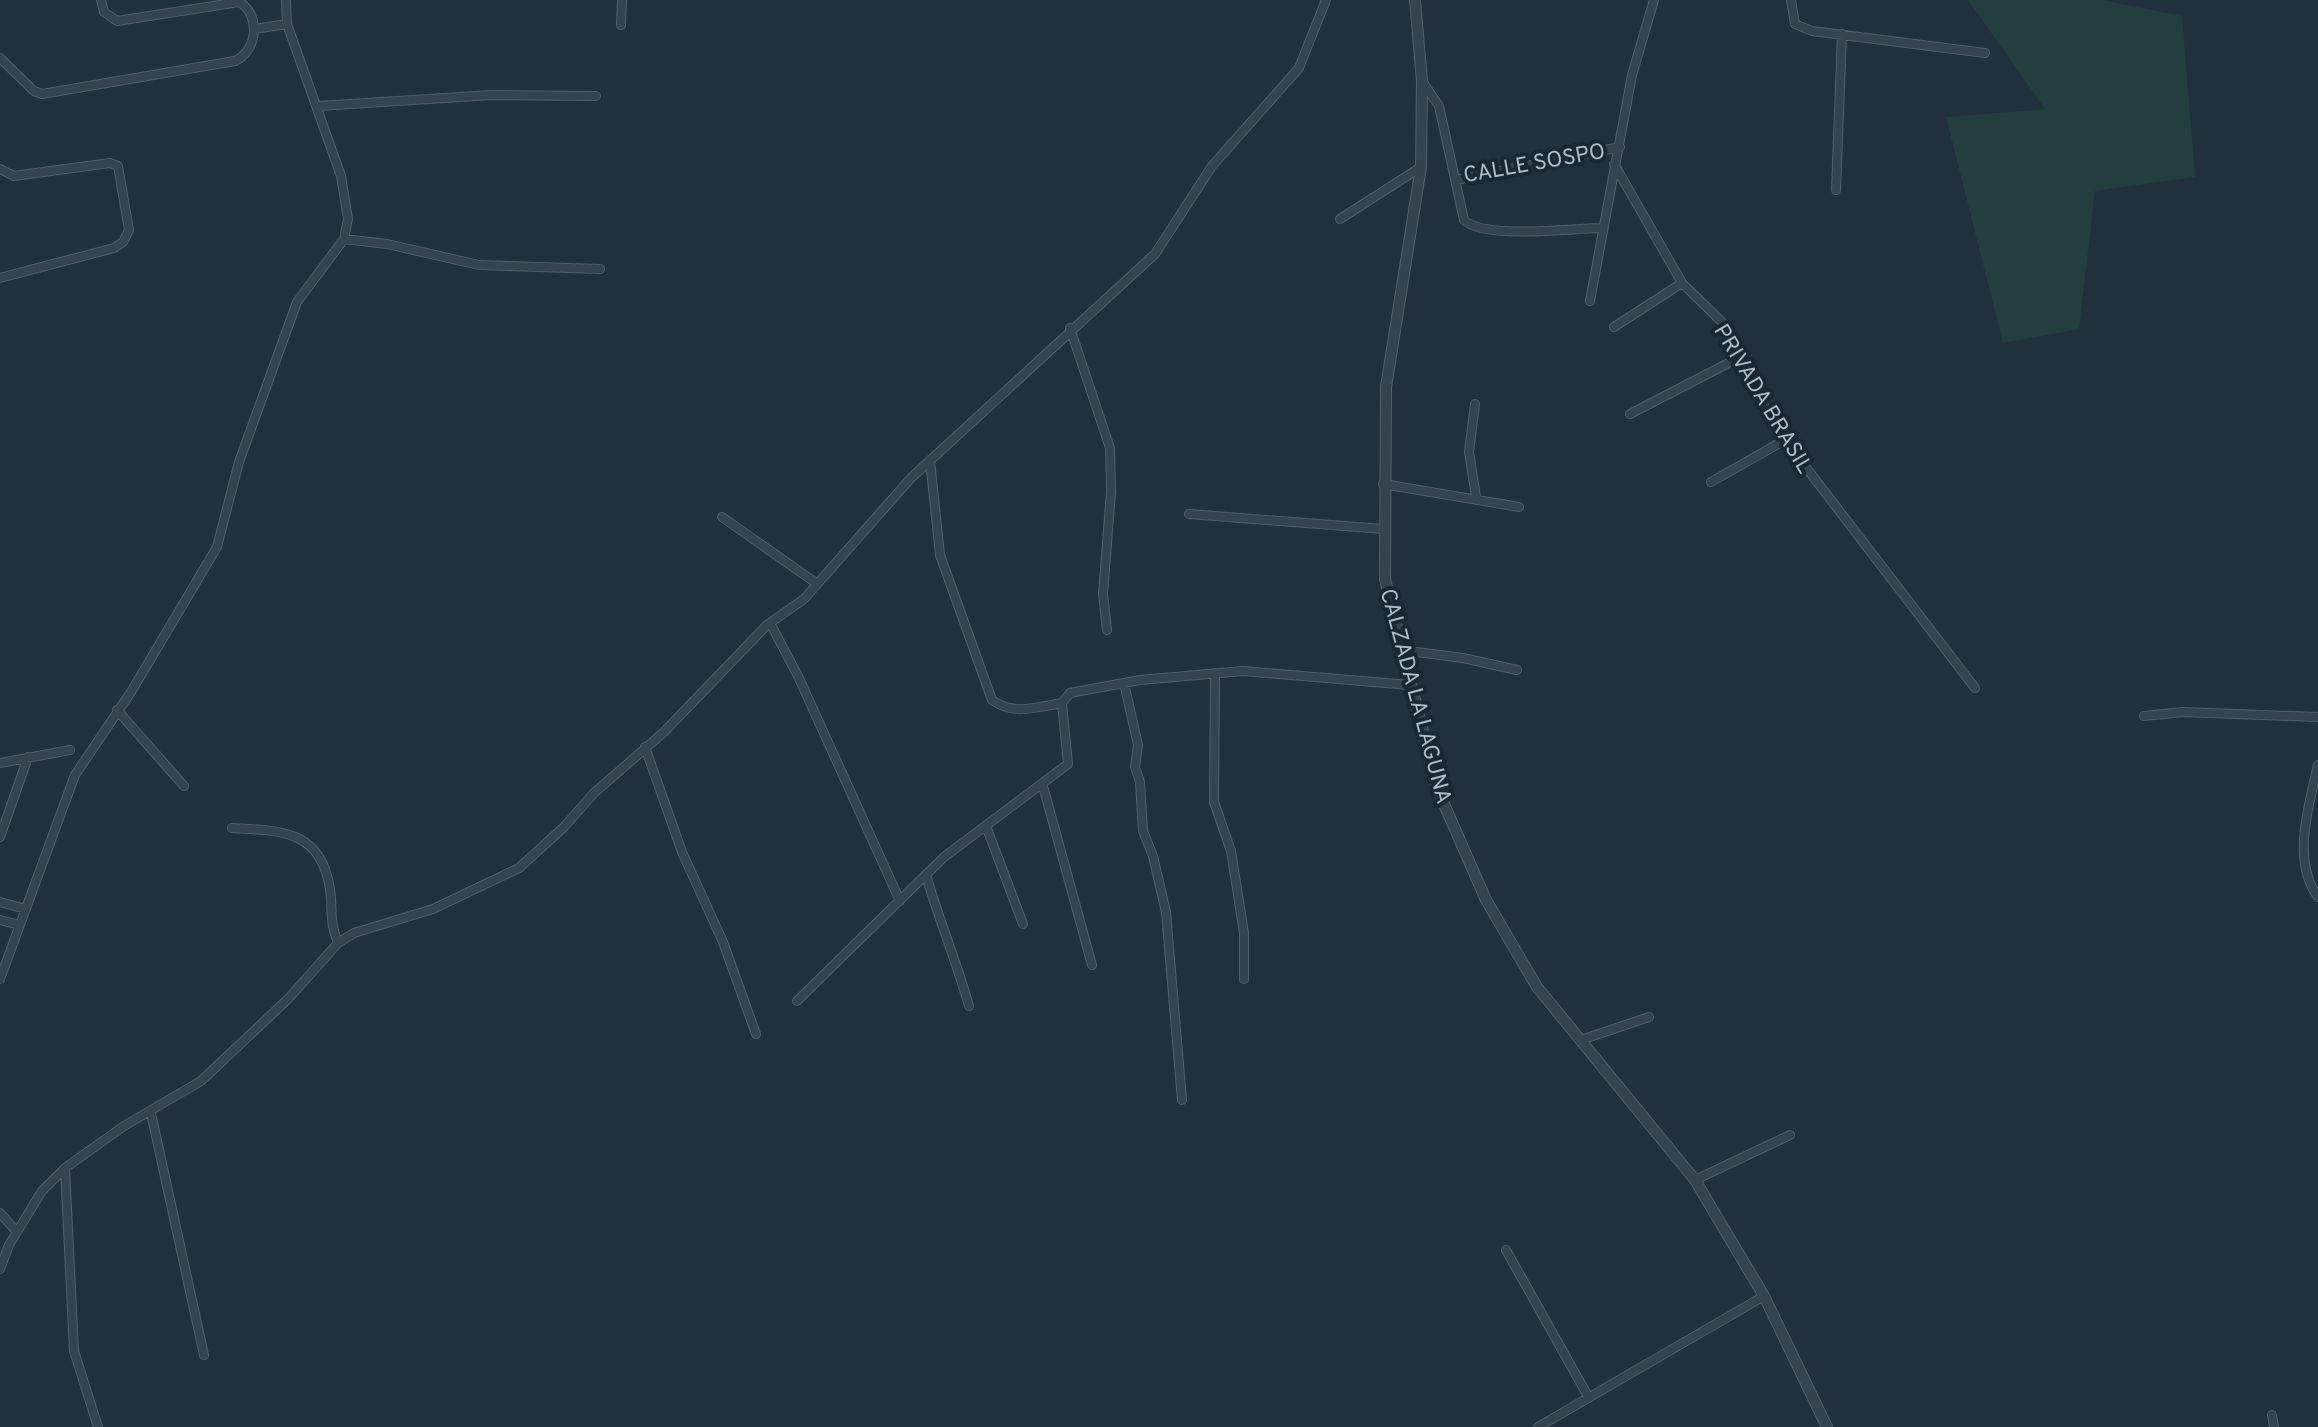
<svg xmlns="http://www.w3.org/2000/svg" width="2318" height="1427" font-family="Overpass,sans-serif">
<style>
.green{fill:#223e3d}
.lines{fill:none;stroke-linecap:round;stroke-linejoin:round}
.minor-casing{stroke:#52606b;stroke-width:10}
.tertiary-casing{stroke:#52606b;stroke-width:12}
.minor{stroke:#34434d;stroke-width:8}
.tertiary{stroke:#34434d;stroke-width:10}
.labels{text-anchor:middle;stroke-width:8;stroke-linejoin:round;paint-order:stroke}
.street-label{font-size:22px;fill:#afbdc9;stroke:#192832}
</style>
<rect width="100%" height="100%" fill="#20313d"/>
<path class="green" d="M 1968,0 L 2102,0 L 2182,16 L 2195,177 L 2095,191 L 2079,329 L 2003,343 L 1946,117 L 2045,109 Z"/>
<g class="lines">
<g class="minor-casing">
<path id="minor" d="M 1791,0 L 1795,24 L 1812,31 L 1985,53
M 621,25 L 622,0
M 254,29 L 287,24
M 0,58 L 34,91 L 42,94 L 235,61 C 259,50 260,13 239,2 L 117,21 L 104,12 L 101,0
M 1422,81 L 1439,106 L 1464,220 C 1485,240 1572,228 1603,228
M 319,106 L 491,95 L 596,96
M 1614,164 L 1682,283 L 1727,327 L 1744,355 L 1765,408 L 1785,440 L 1975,688
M 0,169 L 14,176 L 110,163 L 118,166 L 129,230 L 123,242 L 114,248 L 0,278
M 1456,180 L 1620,147
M 1836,190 L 1842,34
M 1340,219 L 1421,167
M 344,239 L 387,244 L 479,265 L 600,269
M 1590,301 L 1632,75 L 1654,0
M 1614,327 L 1682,283
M 1070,328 L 1110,448 L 1111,492 L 1103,594 L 1107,630
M 1475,404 L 1469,452 L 1476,497
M 1630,414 L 1744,355
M 930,460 L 940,555 L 992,700 C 1014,716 1037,707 1062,703
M 1711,482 L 1785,440
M 1383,484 L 1519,507
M 1189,514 L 1383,529
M 722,517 L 816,583
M 770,623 L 798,676 L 900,901
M 1401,650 L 1463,658 L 1517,670
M 1215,674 L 1214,802 L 1231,851 L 1244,933 L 1244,979
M 1124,683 L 1138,745 L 1135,767 L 1140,782 L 1143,831 L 1153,856 L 1166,912 L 1182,1100
M 117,710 L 184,786
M 2144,716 L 2183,712 L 2318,717
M 645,747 L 682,852 L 723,942 L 756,1034
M 0,763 L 70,750
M 2318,765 C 2309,805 2291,861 2318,897
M 1043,786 L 1092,965
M 986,826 L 1023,924
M 232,828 C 280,831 321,829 330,889 C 333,910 329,921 338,943
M 0,837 L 28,757
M 926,875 C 939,920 956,960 969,1006
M 0,902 L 26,909
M 0,920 L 20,925
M 0,979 L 75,775 L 131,692 L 217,547 L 239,462 L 297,302 L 344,239 L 348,219 L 341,176 L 287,24 L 286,0
M 797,1001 L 944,857 L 1068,764 L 1062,703 L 1070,693 L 1140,680 L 1243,671 L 1409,685
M 1581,1040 L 1649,1017
M 151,1113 L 204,1355
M 65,1168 L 74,1351 L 98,1427
M 1695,1180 L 1790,1135
M 0,1213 L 17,1232
M 1506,1250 L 1589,1398
M 0,1269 L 9,1245 L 42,1191 L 65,1168 L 124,1126 L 201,1081 L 288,999 L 338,943 L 354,933 L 433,909 L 519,868 L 564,827 L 594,793 L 664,732 L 767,625 L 804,599 L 911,478 L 1155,254 L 1212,166 L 1299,68 L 1326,0
M 2272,1415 L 2274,1427
M 1538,1427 L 1764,1296"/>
</g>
<g class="tertiary-casing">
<path id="tertiary" d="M 1415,0 L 1422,81 L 1421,167 L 1386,387 L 1385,579 L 1437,788 L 1486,900 L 1537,987 L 1695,1180 L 1764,1296 L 1827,1427"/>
</g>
<use href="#minor" class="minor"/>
<use href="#tertiary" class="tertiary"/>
</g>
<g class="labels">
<g class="street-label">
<text transform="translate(1534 162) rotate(-10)" y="8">CALLE SOSPO</text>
<text transform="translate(1764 398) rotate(59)" y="8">PRIVADA BRASIL</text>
<text transform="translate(1417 696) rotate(75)" y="8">CALZADA LA LAGUNA</text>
</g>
</g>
</svg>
